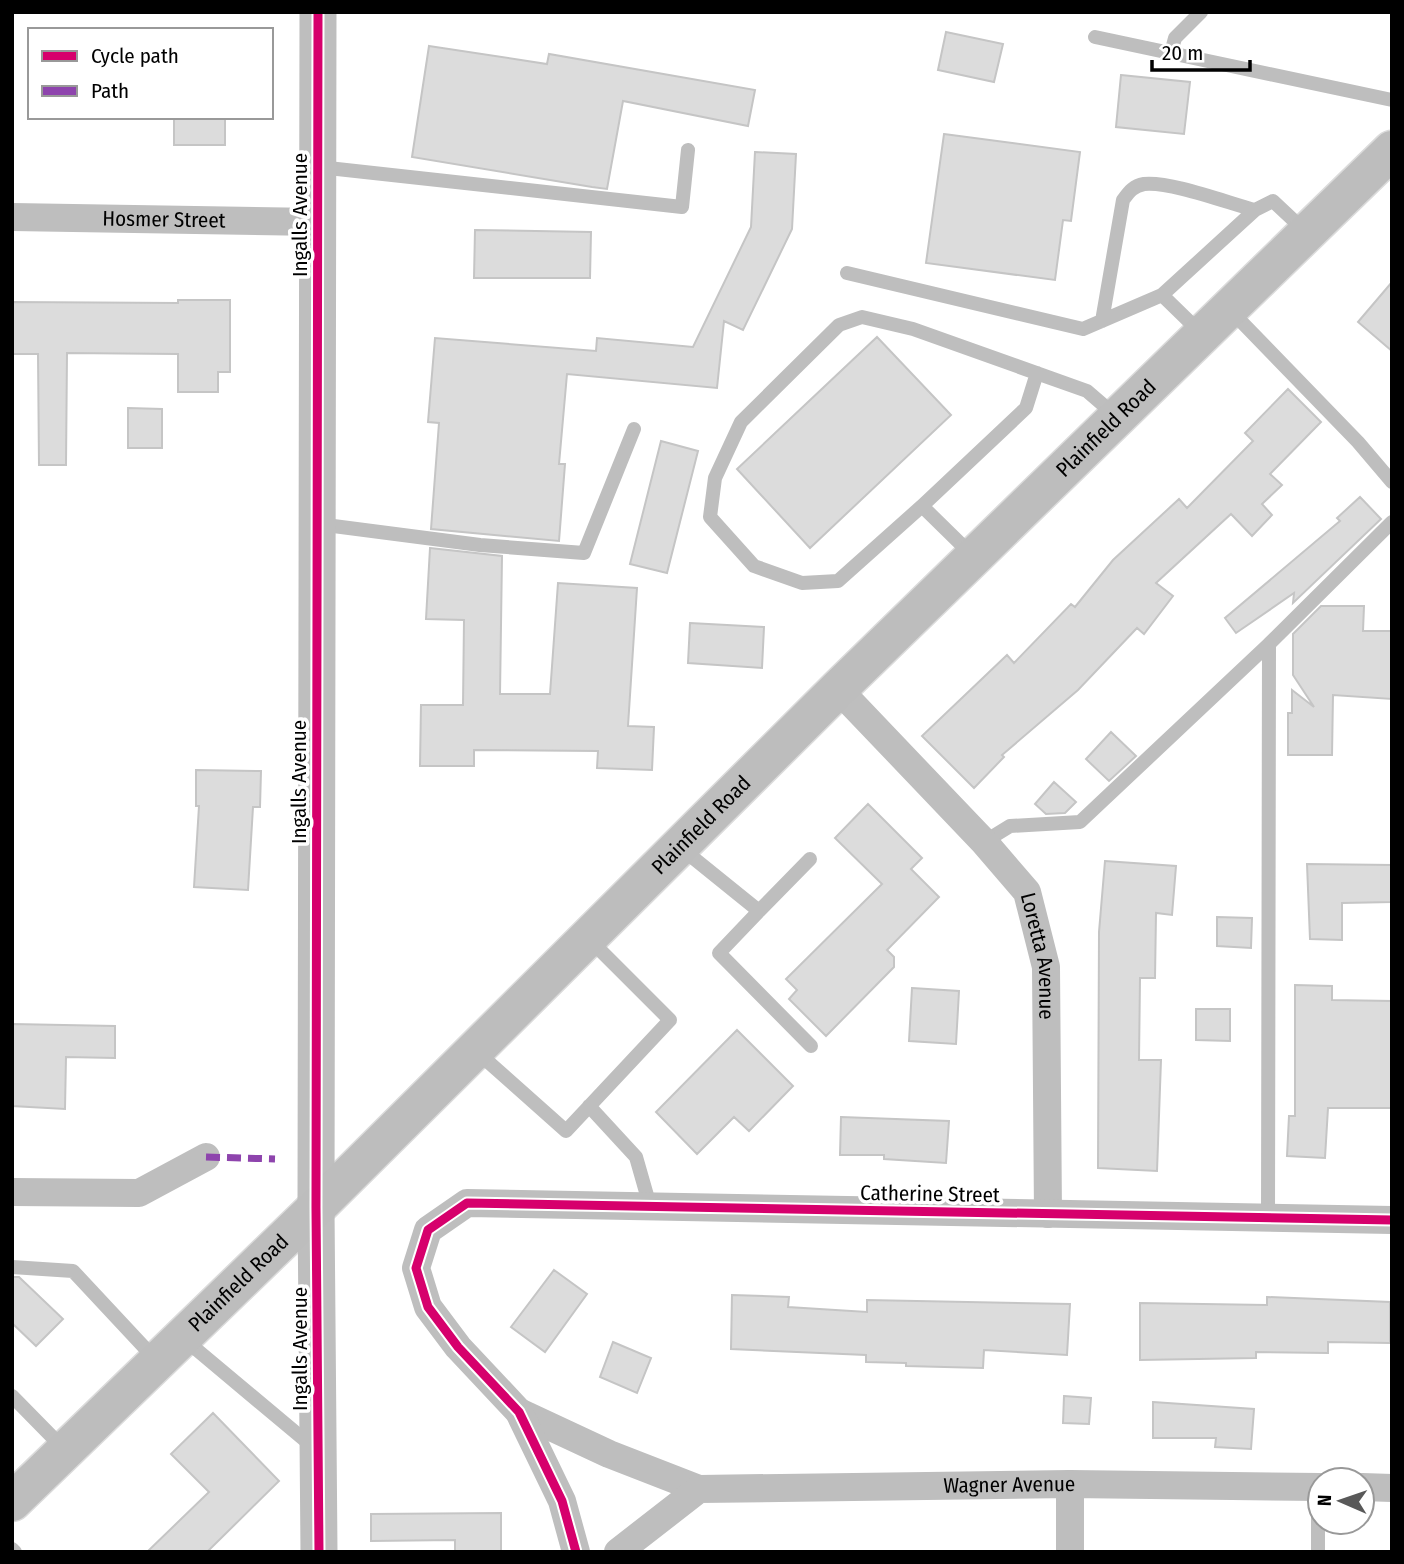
<svg xmlns="http://www.w3.org/2000/svg" width="1404" height="1564" font-family="'Fira Sans Condensed',sans-serif">
<style>
.building{fill:#dcdcdc;stroke:#c5c5c5;stroke-width:2}
.lines{fill:none;stroke-linecap:round;stroke-linejoin:round}
.primary-casing{stroke:#dbdbdb;stroke-width:41}
.service{stroke:#bebebe;stroke-width:14}
.minor{stroke:#bebebe;stroke-width:28}
.tertiary{stroke:#bebebe;stroke-width:37}
.primary{stroke:#bdbdbd;stroke-width:38}
.quiet{stroke:#8e44ad;stroke-width:7;stroke-dasharray:14 7;stroke-linecap:butt}
.cycleway-casing{stroke:#fff;stroke-width:13}
.cycleway{stroke:#d6006c;stroke-width:9}
.labels{text-anchor:middle;stroke-width:7;stroke-linejoin:round;paint-order:stroke}
.street-label{font-size:21px;fill:#000;stroke:#fff}
</style>
<rect width="100%" height="100%" fill="#fff"/>
<path class="building" d="M 946,32 L 1003,44 L 994,82 L 938,70 Z
M 429,46 L 547,64 L 549,54 L 755,90 L 748,126 L 623,101 L 607,189 L 592,187 L 412,157 Z
M 1121,75 L 1190,82 L 1184,134 L 1116,127 Z
M 174,117 L 225,117 L 225,145 L 174,145 Z
M 944,134 L 1080,152 L 1071,221 L 1063,220 L 1055,280 L 926,263 Z
M 755,152 L 796,154 L 792,229 L 743,330 L 724,321 L 717,388 L 567,374 L 559,464 L 565,464 L 559,541 L 431,529 L 439,423 L 428,422 L 435,338 L 596,351 L 597,338 L 693,347 L 751,227 Z
M 475,230 L 591,232 L 590,278 L 474,278 Z
M 1392,282 L 1392,351 L 1358,322 Z
M 178,300 L 230,300 L 230,372 L 218,372 L 218,392 L 178,392 L 178,354 L 67,353 L 66,465 L 39,465 L 38,354 L 12,354 L 12,302 L 178,303 Z
M 877,337 L 951,415 L 810,548 L 737,469 Z
M 1288,389 L 1321,422 L 1270,474 L 1282,485 L 1262,504 L 1272,515 L 1252,536 L 1231,514 L 1156,583 L 1173,596 L 1144,634 L 1137,628 L 1078,690 L 1002,755 L 1004,757 L 974,788 L 922,736 L 1007,655 L 1014,663 L 1071,604 L 1075,607 L 1113,560 L 1179,499 L 1187,508 L 1253,441 L 1245,433 Z
M 128,408 L 162,409 L 162,448 L 128,448 Z
M 661,441 L 698,451 L 667,573 L 630,564 Z
M 1360,497 L 1381,519 L 1293,603 L 1294,593 L 1236,633 L 1225,618 L 1340,521 L 1337,518 Z
M 430,548 L 502,556 L 500,694 L 550,694 L 558,583 L 637,588 L 628,726 L 654,727 L 652,770 L 597,768 L 598,751 L 474,750 L 474,766 L 420,766 L 421,705 L 463,705 L 464,620 L 426,619 Z
M 1321,606 L 1364,606 L 1363,631 L 1392,631 L 1392,699 L 1333,695 L 1332,755 L 1288,755 L 1288,713 L 1292,713 L 1292,690 L 1314,707 L 1293,675 L 1293,634 Z
M 690,623 L 764,627 L 762,668 L 688,663 Z
M 1111,732 L 1136,756 L 1109,781 L 1086,759 Z
M 196,770 L 261,771 L 260,807 L 253,807 L 248,890 L 194,887 L 199,806 L 196,806 Z
M 1054,782 L 1076,802 L 1065,813 L 1046,814 L 1035,804 Z
M 868,804 L 922,858 L 911,869 L 939,897 L 887,950 L 894,957 L 894,967 L 826,1036 L 789,999 L 797,990 L 786,979 L 882,884 L 835,838 Z
M 1105,861 L 1176,866 L 1172,915 L 1156,913 L 1155,978 L 1140,978 L 1139,1060 L 1161,1060 L 1157,1171 L 1098,1168 L 1099,932 Z
M 1307,864 L 1392,865 L 1392,902 L 1342,903 L 1342,940 L 1310,939 Z
M 1217,917 L 1252,918 L 1251,948 L 1217,946 Z
M 1295,985 L 1332,986 L 1332,1000 L 1392,1001 L 1392,1108 L 1328,1108 L 1325,1158 L 1287,1156 L 1289,1116 L 1295,1116 Z
M 912,988 L 959,991 L 956,1044 L 909,1041 Z
M 1196,1009 L 1230,1009 L 1230,1041 L 1196,1040 Z
M 12,1024 L 115,1026 L 115,1058 L 66,1057 L 65,1109 L 12,1106 Z
M 737,1030 L 793,1086 L 749,1131 L 734,1117 L 697,1154 L 656,1112 Z
M 841,1117 L 949,1121 L 946,1163 L 884,1159 L 884,1155 L 840,1155 Z
M 554,1270 L 587,1294 L 545,1352 L 511,1327 Z
M 12,1277 L 19,1277 L 63,1319 L 36,1346 L 12,1323 Z
M 732,1295 L 789,1297 L 788,1307 L 867,1312 L 867,1300 L 1070,1304 L 1067,1355 L 984,1350 L 983,1368 L 906,1366 L 906,1363 L 866,1362 L 866,1355 L 731,1349 Z
M 1267,1297 L 1390,1302 L 1390,1343 L 1328,1342 L 1328,1353 L 1256,1352 L 1256,1358 L 1140,1360 L 1140,1303 L 1267,1305 Z
M 613,1342 L 651,1358 L 637,1393 L 600,1377 Z
M 1064,1396 L 1091,1398 L 1089,1424 L 1063,1423 Z
M 1153,1402 L 1254,1409 L 1251,1449 L 1215,1447 L 1216,1438 L 1153,1438 Z
M 213,1413 L 279,1481 L 207,1552 L 147,1552 L 209,1492 L 171,1454 Z
M 501,1513 L 501,1552 L 455,1552 L 455,1540 L 371,1541 L 371,1514 Z"/>
<g class="lines">
<g class="primary-casing">
<g id="primary">
<path id="s4" d="M 12,1502 L 316,1208 L 838,689 L 1392,150"/>
</g>
</g>
<path class="service" d="M 1095,37 L 1392,100
M 1171,53 L 1175,38 L 1201,12
M 319,167 L 682,207 L 688,150
M 847,273 L 1083,329 L 1162,295 L 1201,333
M 1162,295 L 1255,210 L 1273,201 L 1306,232
M 1230,310 L 1358,442 L 1392,482
M 1102,321 L 1123,200 C 1129,192 1133,186 1144,184 C 1170,181 1228,203 1255,210
M 922,506 L 1026,408 L 1037,373
M 318,524 L 480,545 L 584,553 L 634,429
M 973,556 L 922,506 L 838,581 L 802,583 L 754,566 L 710,517 L 715,478 L 741,422 L 839,325 L 862,317 L 913,329 L 1087,391 L 1116,416
M 984,842 L 1010,826 L 1080,822 L 1269,644
M 681,848 L 759,911 L 719,953 L 811,1046
M 759,911 L 810,859
M 476,1051 L 566,1131 L 670,1020 L 590,940
M 589,1106 L 636,1157 L 650,1206
M 1268,1218 L 1269,644 L 1392,522
M 12,1267 L 73,1271 L 157,1361
M 184,1339 L 313,1447
M 12,1396 L 65,1450
M 1318,1487 L 1318,1552
M 12,1549 L 15,1552"/>
<g class="minor">
<path id="s1" d="M 12,217 L 317,222"/>
<path id="s2" d="M 838,689 L 984,842 L 1027,892 L 1046,967 L 1048,1214"/>
<path d="M 12,1192 L 139,1193 L 206,1157"/>
<path d="M 519,1412 L 609,1454 L 699,1489"/>
<path d="M 1070,1484 L 1070,1552"/>
<path d="M 1362,1487 L 1392,1488"/>
<path d="M 576,1552 L 562,1501 L 519,1412 L 458,1347 L 428,1307 L 416,1268 L 428,1230 L 467,1203 L 1392,1220"/>
<path id="s3" d="M 618,1552 L 699,1489 L 1070,1484 L 1320,1487"/>
</g>
<path class="tertiary" d="M 318,12 L 316,1208 L 319,1552"/>
<use href="#primary" class="primary"/>
<path class="quiet" d="M 206,1157 L 275,1159"/>
<g class="cycleway-casing">
<path id="cycleway" d="M 318,12 L 316,1208 L 319,1552
M 576,1552 L 562,1501 L 519,1412 L 458,1347 L 428,1307 L 416,1268 L 428,1230 L 467,1203 L 1392,1220"/>
</g>
<use href="#cycleway" class="cycleway"/>
</g>
<g class="labels">
<g class="street-label">
<text transform="translate(300 215) rotate(-90)" y="7">Ingalls Avenue</text>
<text dy="7" stroke="none"><textPath href="#s1" startOffset="152">Hosmer Street</textPath></text>
<text dy="7" stroke="none"><textPath href="#s4" startOffset="1533">Plainfield Road</textPath></text>
<text transform="translate(299 782) rotate(-90)" y="7">Ingalls Avenue</text>
<text dy="7" stroke="none"><textPath href="#s4" startOffset="966">Plainfield Road</textPath></text>
<text dy="7" stroke="none"><textPath href="#s2" startOffset="343">Loretta Avenue</textPath></text>
<text transform="translate(930 1194) rotate(1)" y="7">Catherine Street</text>
<text dy="7" stroke="none"><textPath href="#s4" startOffset="315">Plainfield Road</textPath></text>
<text transform="translate(300 1349) rotate(-90)" y="7">Ingalls Avenue</text>
<text dy="7" stroke="none"><textPath href="#s3" startOffset="413">Wagner Avenue</textPath></text>
</g>
</g>
<rect width="1404" height="1564" fill="none" stroke="#000000" stroke-width="28"/>
<rect x="28" y="28" width="245" height="91" fill="#ffffff" stroke="#999999" stroke-width="2"/>
<rect x="42" y="51" width="35" height="10" fill="#d6006c" stroke="#999999" stroke-width="2"/>
<text x="91" y="63" font-size="21" fill="#000000">Cycle path</text>
<rect x="42" y="86" width="35" height="10" fill="#8e44ad" stroke="#999999" stroke-width="2"/>
<text x="91" y="98" font-size="21" fill="#000000">Path</text>
<g transform="translate(1341 1501) rotate(272)"><circle r="33" fill="#ffffff" stroke="#999999" stroke-width="2"/>
<path d="M0-5L12 26L0 18L-12 26Z" fill="#595959"/>
<text y="-10" font-size="19" font-weight="bold" text-anchor="middle" fill="#000000">N</text>
</g>
<path d="M1152 60v10h98v-10" fill="none" stroke="#000000" stroke-width="3.5"/>
<text x="1162" y="60" font-size="21" fill="#000000" stroke="#ffffff" stroke-width="5" paint-order="stroke">20 m</text>
</svg>
